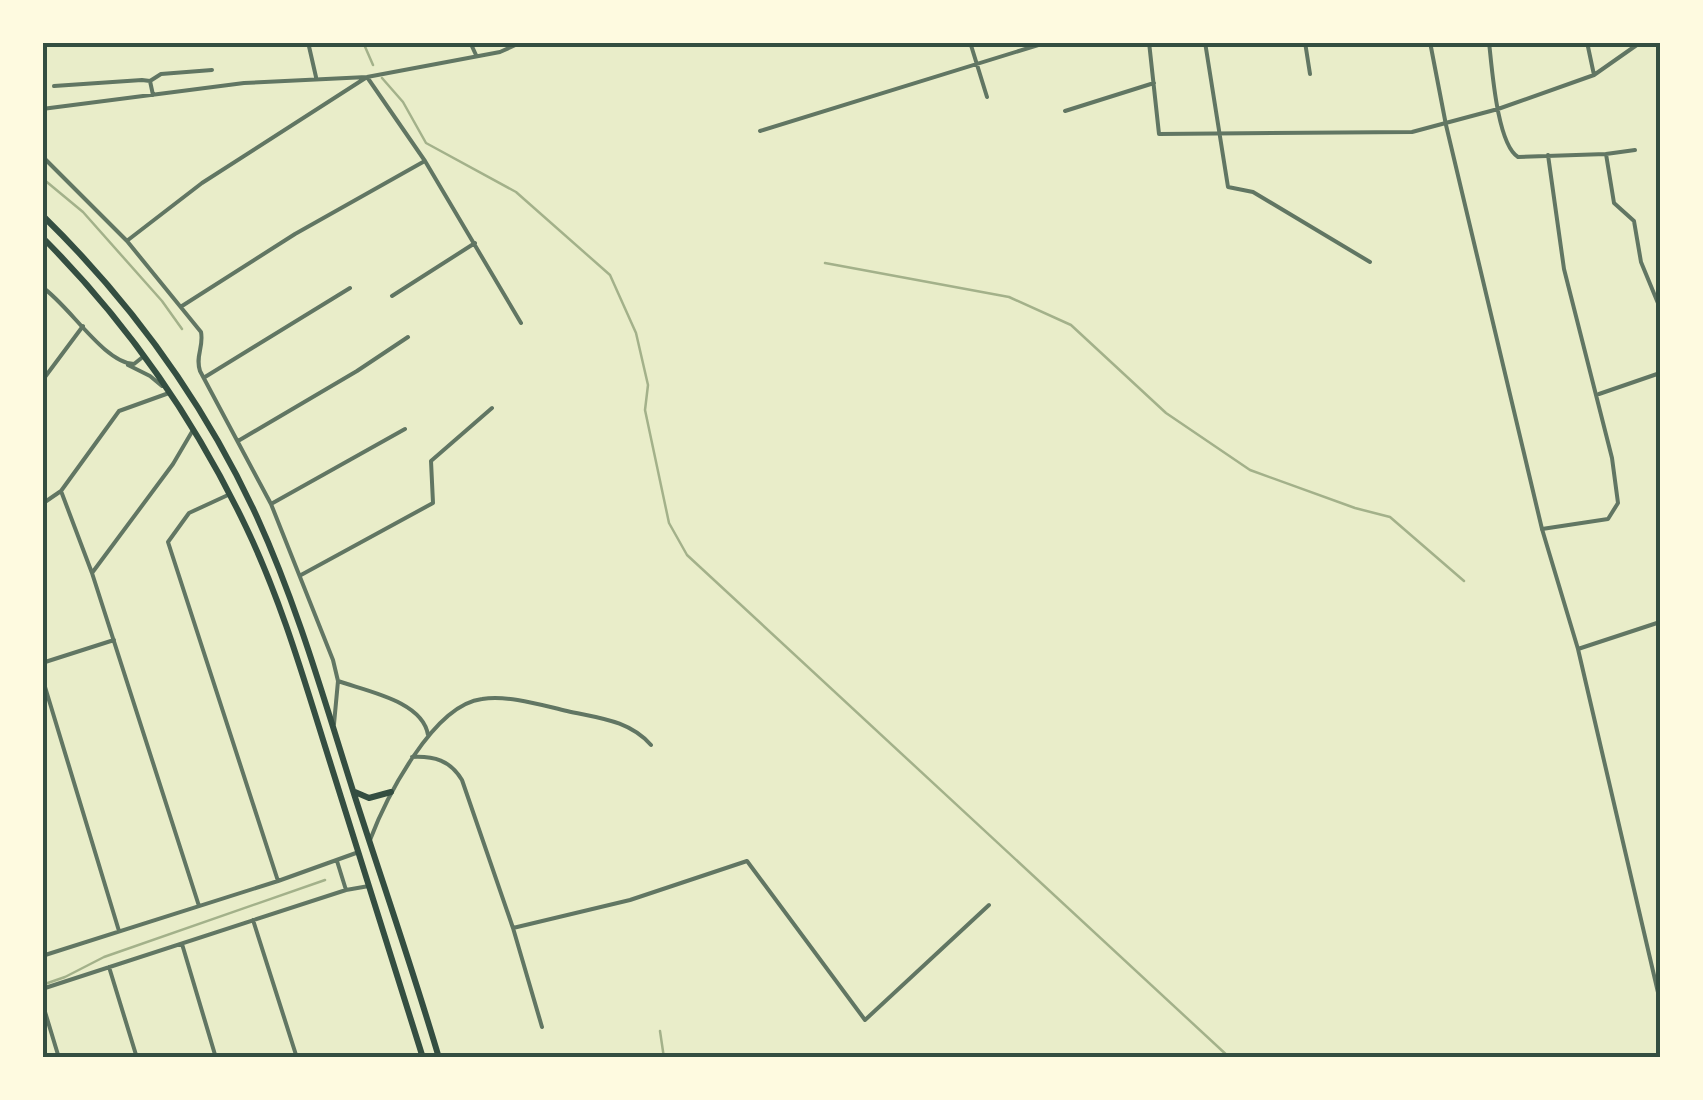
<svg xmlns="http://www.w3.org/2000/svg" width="1703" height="1100" font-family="Overpass,sans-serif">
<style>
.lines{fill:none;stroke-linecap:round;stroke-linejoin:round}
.stream{stroke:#a3b18a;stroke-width:2.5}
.minor{stroke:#617663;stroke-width:4}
.tertiary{stroke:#617663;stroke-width:4}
.trunk{stroke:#344e41;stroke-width:6}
.neatline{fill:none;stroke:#344e41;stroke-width:4}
</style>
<rect width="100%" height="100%" fill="#e9edc9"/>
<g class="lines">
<path class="stream" d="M 363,42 L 373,65
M 382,78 L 403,102 L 426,143 L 516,192 L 610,275 L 636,333 L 648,385 L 645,410 L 669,523 L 687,555 L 1230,1058
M 42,178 L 83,212 L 162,301 L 182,329
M 825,263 L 1009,297 L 1071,325 L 1166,413 L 1250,470 L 1355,508 L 1390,517 L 1464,581
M 42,985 L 65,977 L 104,957 L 325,880
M 660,1031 L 664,1058"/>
<path class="minor" d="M 308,42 L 316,77
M 470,42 L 476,55
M 970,42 L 987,97
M 1149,42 L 1159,134 L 1412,132 L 1498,109 L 1594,75 L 1641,42
M 1205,42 L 1228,187 L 1253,192 L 1370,262
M 1305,42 L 1310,74
M 1489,42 C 1492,68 1497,144 1518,157 L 1606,154 L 1614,203 L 1634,221 L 1641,262 L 1660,308
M 1587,42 L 1594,75
M 768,45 L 777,42
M 150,81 L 161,74 L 212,70
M 54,86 L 142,80 L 150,81 L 153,95
M 42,109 L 244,83 L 367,77 L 500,52 L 522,42
M 1065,111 L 1154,83
M 760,131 L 1048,42
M 1606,154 L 1635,150
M 42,156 L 127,241 L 201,332 C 204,347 195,356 200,371 L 271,504 L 333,660 L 338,681 L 334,724
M 128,240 L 202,183 L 367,77 L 425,161 L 521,323
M 392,296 L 475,243
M 182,306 L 295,234 L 423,162
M 205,377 L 350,288
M 42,381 L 83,326
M 1599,394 L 1660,373
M 238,441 L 357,371 L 408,337
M 61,491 L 92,573 L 199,906
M 228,495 L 189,513 L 168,542 L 278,881
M 42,504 L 61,491 L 119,411 L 169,393
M 271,504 L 405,429
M 1542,529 L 1608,519 L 1618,503 L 1612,458 L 1564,269 L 1548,155
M 92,573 L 173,464 L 193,430
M 301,575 L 433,503 L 431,461 L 492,408
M 42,663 L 114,640
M 42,677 L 119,931
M 338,681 C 366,691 423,701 428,735
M 412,757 C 434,756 450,760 462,780 L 513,928 L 542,1027
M 370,840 C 386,798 433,705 482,699 C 509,695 541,705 567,711 C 598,718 629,720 651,745
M 337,861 L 346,890
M 253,920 L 297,1058
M 513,928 L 630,900 L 747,861 L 865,1020 L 989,905
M 182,944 L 216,1058
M 42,956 L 278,881 L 356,853
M 109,967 L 137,1058
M 42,989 L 346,890 L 369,886
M 42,1002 L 59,1058"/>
<path class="tertiary" d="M 1430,42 L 1446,125 L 1542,529 L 1578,649 L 1660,1001
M 42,287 C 69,305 104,363 134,364 L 144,356
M 128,365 L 150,376 L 162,386
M 1578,649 L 1660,622"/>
<path class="trunk" d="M 42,215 C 131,302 205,404 257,517 C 298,607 325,703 355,797 C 383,884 413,970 439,1058
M 42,237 C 126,321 195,420 246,527 C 282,602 305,683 330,762 C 360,860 392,959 423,1058
M 355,792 L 369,798 L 391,792"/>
</g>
<rect width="1703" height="1100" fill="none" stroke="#fefae0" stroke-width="90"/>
<rect x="45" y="45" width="1613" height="1010" class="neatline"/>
</svg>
